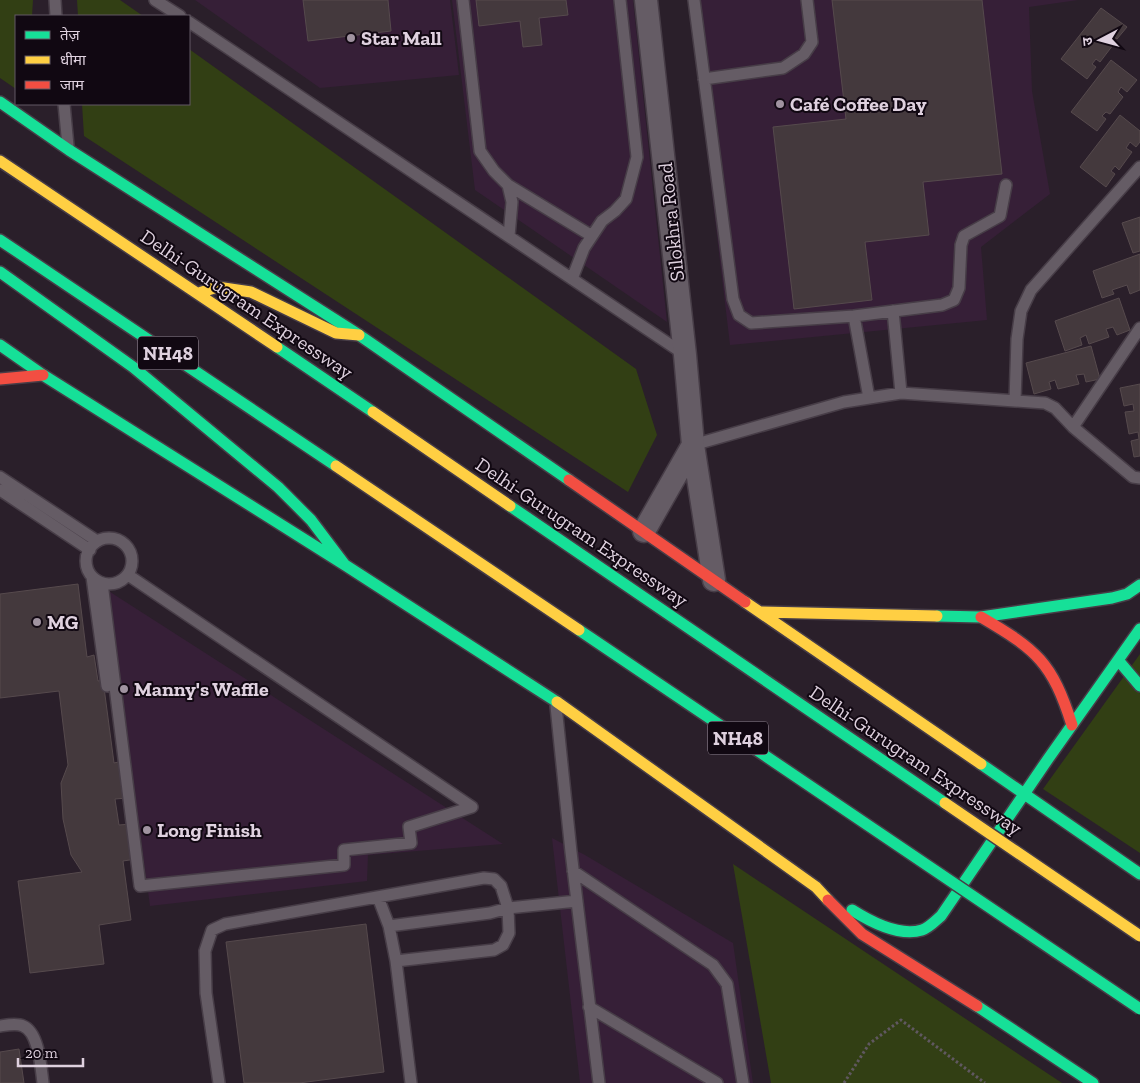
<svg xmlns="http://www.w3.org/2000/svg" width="1140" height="1083" font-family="'Zilla Slab','Noto Sans Devanagari',serif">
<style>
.built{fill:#361f37}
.green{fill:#323f14}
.building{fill:#44393d;stroke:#564a4d}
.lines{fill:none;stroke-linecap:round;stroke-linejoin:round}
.lane-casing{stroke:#473d47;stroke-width:14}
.street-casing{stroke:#473d47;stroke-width:25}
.fast-casing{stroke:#473d47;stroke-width:14}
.slow-casing{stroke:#473d47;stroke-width:14}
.jam-casing{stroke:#473d47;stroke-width:14}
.path{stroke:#605860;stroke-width:3;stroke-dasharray:2.5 2.5;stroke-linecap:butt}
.lane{stroke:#655c65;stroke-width:11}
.street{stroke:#655c65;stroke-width:22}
.fast{stroke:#16e098;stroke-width:11}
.slow{stroke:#ffcf43;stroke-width:11}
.jam{stroke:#f24e42;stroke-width:11}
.fast-bridge-casing{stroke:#473d47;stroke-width:14;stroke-linecap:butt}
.slow-bridge-casing{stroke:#473d47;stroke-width:14;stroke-linecap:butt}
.fast-bridge{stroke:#16e098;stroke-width:11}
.slow-bridge{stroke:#ffcf43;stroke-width:11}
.poi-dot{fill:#a093a0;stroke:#110812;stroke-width:2}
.labels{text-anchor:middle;stroke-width:4;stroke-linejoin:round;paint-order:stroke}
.shield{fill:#110812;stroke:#a195a2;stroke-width:1}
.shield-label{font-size:19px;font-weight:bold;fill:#dfd1df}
.poi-label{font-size:20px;font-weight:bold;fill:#dfd1df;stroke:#110812;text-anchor:start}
.street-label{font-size:20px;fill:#dfd1df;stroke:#110812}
</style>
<rect width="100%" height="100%" fill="#2a1f2a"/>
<path class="built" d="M 195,0 L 450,0 L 459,75 L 320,88 Z
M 452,0 L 633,0 L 667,322 L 475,190 Z
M 689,0 L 1078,0 L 1029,7 L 1032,91 L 1050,194 L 981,247 L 987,320 L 730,345 Z
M 107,590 L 503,844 L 368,855 L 367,881 L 150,906 Z
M 552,838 L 585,855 L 733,943 L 753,1083 L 580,1083 Z"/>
<path class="green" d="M 0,0 L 33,0 L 32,16 L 16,16 L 16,89 L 0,78 Z
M 77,0 L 120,0 L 143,16 L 78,16 Z
M 189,49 L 636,369 L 657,435 L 628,492 L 84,136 L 82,104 L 189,104 Z
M 1140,654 L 1140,853 L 1043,789 Z
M 733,864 L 1062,1083 L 771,1083 Z"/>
<path class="building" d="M 303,0 L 388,0 L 391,31 L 308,41 Z
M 476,0 L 566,0 L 568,15 L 539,18 L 542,45 L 523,47 L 520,21 L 479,26 Z
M 832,0 L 982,0 L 1002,174 L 923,182 L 929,235 L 865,242 L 872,300 L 794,309 L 773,127 L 846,119 Z
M 1101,8 L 1127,27 L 1117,39 L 1111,35 L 1107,40 L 1113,45 L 1100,62 L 1096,59 L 1092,64 L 1096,67 L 1087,79 L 1061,59 Z
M 1111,60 L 1137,80 L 1127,92 L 1121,87 L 1118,92 L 1123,97 L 1110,114 L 1106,112 L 1102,116 L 1106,119 L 1097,131 L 1071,112 Z
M 1120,115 L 1140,131 L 1140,142 L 1136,147 L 1130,142 L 1126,148 L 1132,152 L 1119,170 L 1115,166 L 1111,171 L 1115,174 L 1106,187 L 1080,167 Z
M 1140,217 L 1140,251 L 1133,253 L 1122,223 Z
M 1140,254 L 1140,290 L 1130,294 L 1127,285 L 1112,290 L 1114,294 L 1102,298 L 1093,271 Z
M 1119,298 L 1130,330 L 1117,335 L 1113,327 L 1106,329 L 1109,337 L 1089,344 L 1086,335 L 1080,338 L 1082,345 L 1065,351 L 1055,321 Z
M 1091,346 L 1100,379 L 1086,382 L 1084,374 L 1076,375 L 1079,384 L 1058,389 L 1055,380 L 1049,382 L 1051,389 L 1034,394 L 1026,363 Z
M 1140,384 L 1140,456 L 1134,457 L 1131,441 L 1139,439 L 1138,432 L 1129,434 L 1125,412 L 1134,411 L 1133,404 L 1124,406 L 1120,388 Z
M 78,584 L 87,657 L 94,655 L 98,681 L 103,680 L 114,763 L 123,761 L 127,798 L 115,799 L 119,825 L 131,824 L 136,859 L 123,861 L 131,920 L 99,925 L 104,964 L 30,973 L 18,881 L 82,872 L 71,855 L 63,819 L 61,783 L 68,765 L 59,691 L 0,698 L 0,594 Z
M 366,924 L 384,1072 L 299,1083 L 244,1083 L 226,942 Z
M 19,1049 L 24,1083 L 0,1083 L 0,1052 Z"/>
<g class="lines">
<g class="lane-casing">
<path id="lane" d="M 55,0 L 56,16
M 155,0 L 180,16
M 463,0 L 480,151 L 494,171 L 508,185 L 512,202 L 509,236
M 694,0 L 733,299 L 739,315 L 751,323 L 854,316 L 869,398
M 189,22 L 684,354
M 704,79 L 783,68 L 804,54 L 812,42 L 807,0
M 64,104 L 68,146
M 508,185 L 592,236
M 572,279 L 584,248 L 602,221 L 615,211 L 626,199 L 637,157 L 620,0
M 893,311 L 901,393
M 854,316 L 942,305 L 954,300 L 959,288 L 961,245 L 964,236 L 1000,216 L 1006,185
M 1015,401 L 1017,339 L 1021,311 L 1031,290 L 1140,167
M 1073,427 L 1140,328
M 693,445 L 844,402 L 901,393 L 1045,403 L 1055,408 L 1073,427 L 1133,477 L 1140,478
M 0,477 L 97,541
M 0,490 L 90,550
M86 561a23 23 0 1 1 46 0a23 23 0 1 1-46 0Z
M 92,577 L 107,686
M 102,583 L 140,886 L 344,865 L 344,850 L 411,843 L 409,827 L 472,807 L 128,575
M 556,706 L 571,852 L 599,1083
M 573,871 L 713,965 L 727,984 L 743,1083
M 378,897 L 389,926 L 396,961 L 411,1083
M 389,926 L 490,913 L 508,908 L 577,901
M 589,1007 L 717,1083
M 0,1026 C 7,1025 17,1023 23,1026 C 39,1032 41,1068 43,1083
M 219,1083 L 206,993 L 205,951 L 212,930 L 225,924 L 484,878 L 494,879 L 501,886 L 508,908 L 509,933 L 503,945 L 494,950 L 396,961"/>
</g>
<g class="street-casing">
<path id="street" d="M 646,0 L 685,355 L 693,445 L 714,580
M 644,531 L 693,445"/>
</g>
<g class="fast-casing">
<path id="fast" d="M 0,102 L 69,150 L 359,335 L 569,480
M 0,240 L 336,466
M 0,272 L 133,367 L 278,487 L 311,520 L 345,565
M 0,345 L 43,375 L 345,565 L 557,702
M 277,347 L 373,412
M 937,616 L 981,617 L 1112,598 L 1127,594 L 1140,585
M 1118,660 L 1140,686
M 981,764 L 1140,874
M 852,910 C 871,922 899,937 922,930 C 929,928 935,921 941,916 L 1048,759 L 1140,629
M 977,1006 L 1093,1083"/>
</g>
<g class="slow-casing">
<path id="slow" d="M 0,161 L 277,347
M 199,293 L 217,287 L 251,292 L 336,333 L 359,335
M 745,602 L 981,764
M 760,612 L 937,616
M 557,702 L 816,887 L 828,900"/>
</g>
<g class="jam-casing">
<path id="jam" d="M 0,379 L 43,375
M 569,480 L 745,602
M 981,617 C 1037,650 1052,662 1072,725
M 828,900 L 862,934 L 977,1006"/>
</g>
<path class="path" d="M 844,1083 L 869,1044 L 901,1020 L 985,1083"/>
<use href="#lane" class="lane"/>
<use href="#street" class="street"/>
<use href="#fast" class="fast"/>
<use href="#slow" class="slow"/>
<use href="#jam" class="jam"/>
<g class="fast-bridge-casing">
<path id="fast-bridge" d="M 510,506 L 945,803
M 579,630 L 1140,1009"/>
</g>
<g class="slow-bridge-casing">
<path id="slow-bridge" d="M 373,412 L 510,506
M 336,466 L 579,630
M 945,803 L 1140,936"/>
</g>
<use href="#fast-bridge" class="fast-bridge"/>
<use href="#slow-bridge" class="slow-bridge"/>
</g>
<g class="poi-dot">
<circle cx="351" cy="38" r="5"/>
<circle cx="780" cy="104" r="5"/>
<circle cx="37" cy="622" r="5"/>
<circle cx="124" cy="689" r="5"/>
<circle cx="147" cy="830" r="5"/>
</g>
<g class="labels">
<g class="shield">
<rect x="138" y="336.5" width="60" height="33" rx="4"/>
<rect x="708" y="721.5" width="60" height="33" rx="4"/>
</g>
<g class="shield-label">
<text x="168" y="360">NH48</text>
<text x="738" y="745">NH48</text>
</g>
<g class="poi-label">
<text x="361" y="45">Star Mall</text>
<text x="790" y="111">Café Coffee Day</text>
<text x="47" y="629">MG</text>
<text x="134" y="696">Manny's Waffle</text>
<text x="157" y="837">Long Finish</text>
</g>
<g class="street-label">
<text transform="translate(671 222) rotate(-96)" y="7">Silokhra Road</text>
<text transform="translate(247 304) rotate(34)" y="7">Delhi-Gurugram Expressway</text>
<text transform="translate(582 532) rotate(34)" y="7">Delhi-Gurugram Expressway</text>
<text transform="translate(916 760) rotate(34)" y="7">Delhi-Gurugram Expressway</text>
</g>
</g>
<rect x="15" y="15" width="175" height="90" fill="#110812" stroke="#635864"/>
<rect x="25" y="31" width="25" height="8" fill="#16e098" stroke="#635864"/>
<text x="60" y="40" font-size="15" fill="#dfd1df">तेज़</text>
<rect x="25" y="56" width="25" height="8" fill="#ffcf43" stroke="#635864"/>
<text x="60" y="65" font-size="15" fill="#dfd1df">धीमा</text>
<rect x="25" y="81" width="25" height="8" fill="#f24e42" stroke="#635864"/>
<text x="60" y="90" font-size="15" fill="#dfd1df">जाम</text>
<g transform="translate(1100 40) rotate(264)" stroke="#110812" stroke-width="4" paint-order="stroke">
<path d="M0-4L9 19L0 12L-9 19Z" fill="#dfd1df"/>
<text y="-8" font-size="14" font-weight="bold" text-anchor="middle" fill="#dfd1df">उ</text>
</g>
<path d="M18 1058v8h65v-8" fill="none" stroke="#dfd1df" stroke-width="2.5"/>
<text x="25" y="1058" font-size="15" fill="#dfd1df" stroke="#110812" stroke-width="4" paint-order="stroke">20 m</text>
</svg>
